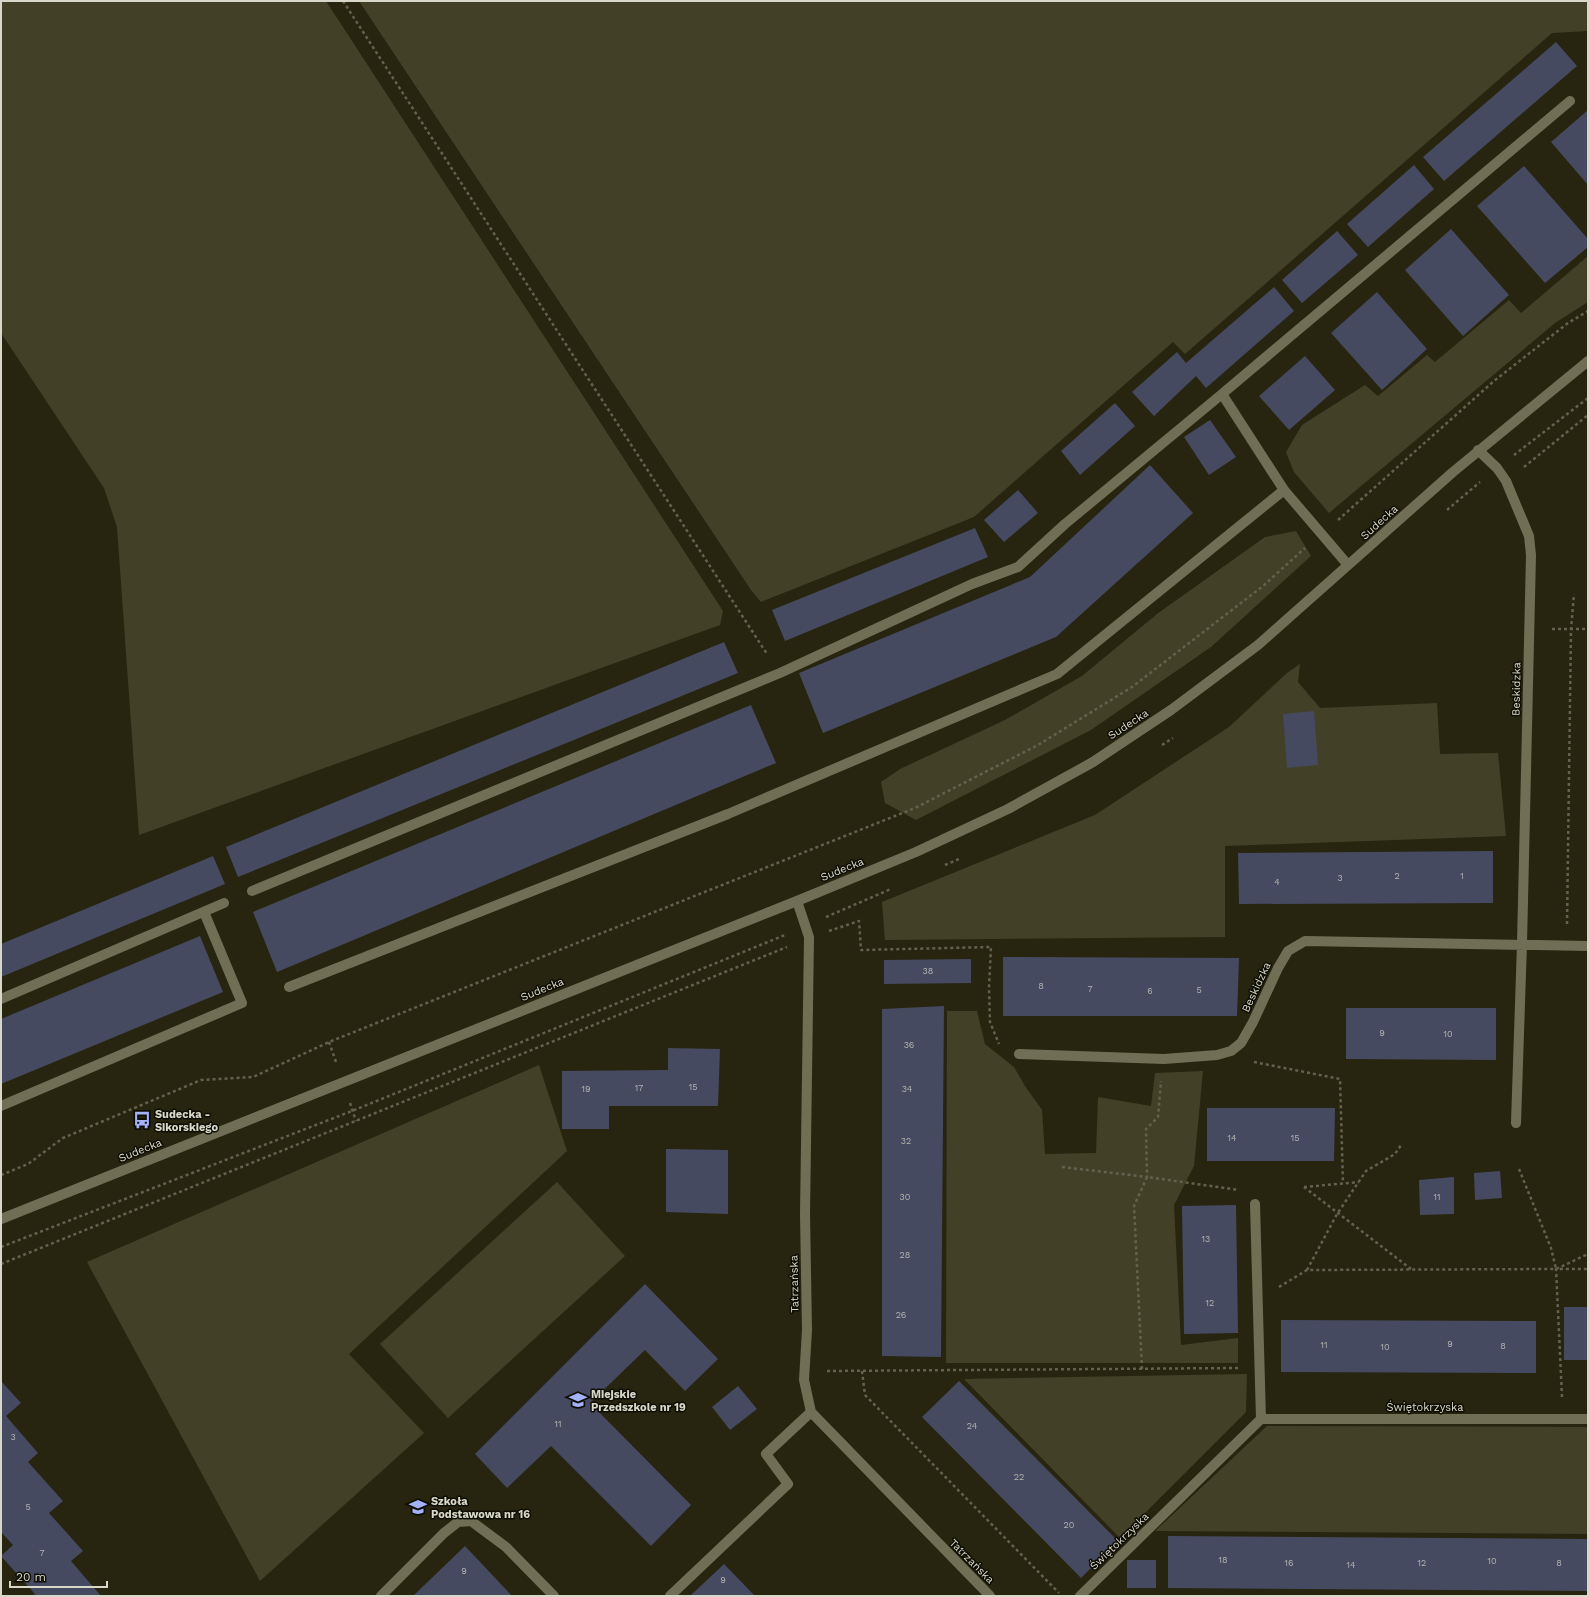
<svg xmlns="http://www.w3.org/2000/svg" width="1589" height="1597" font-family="'Work Sans',sans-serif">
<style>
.green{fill:#424127}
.building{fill:#454a60}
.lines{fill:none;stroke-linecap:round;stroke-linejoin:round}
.path{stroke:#63624f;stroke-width:2.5;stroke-dasharray:3 3;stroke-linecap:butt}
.minor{stroke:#706f56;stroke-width:10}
.labels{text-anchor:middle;stroke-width:3;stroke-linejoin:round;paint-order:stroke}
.number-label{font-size:9px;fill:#b3b4b0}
.street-label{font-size:11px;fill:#d8d8ca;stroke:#0f0e05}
.poi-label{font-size:11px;font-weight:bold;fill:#d8d8ca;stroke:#0f0e05;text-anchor:start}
</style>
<rect width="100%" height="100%" fill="#27250f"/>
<path class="green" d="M 1,1 L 326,1 L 723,611 L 720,625 L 139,835 L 117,527 L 104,488 L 1,333 Z
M 359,1 L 1588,1 L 1588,31 L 1552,33 L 1185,354 L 1173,342 L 974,517 L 761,602 L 751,590 Z
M 1588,256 L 1588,302 L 1555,323 L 1329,513 L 1294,472 L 1286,452 L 1302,425 L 1365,385 L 1378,396 L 1427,355 L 1435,362 L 1509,300 L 1521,313 Z
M 1296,531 L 1311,556 L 1211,647 L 1091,730 L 916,820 L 885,803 L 881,782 L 900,769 L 1005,720 L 1082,676 L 1157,614 L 1265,537 Z
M 1300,664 L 1298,682 L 1320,708 L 1437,703 L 1440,754 L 1498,753 L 1506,836 L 1225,846 L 1225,937 L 885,940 L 882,902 L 1095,815 L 1229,727 L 1287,673 Z
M 947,1011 L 977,1011 L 985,1044 L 1014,1067 L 1025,1086 L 1042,1110 L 1045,1154 L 1096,1153 L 1098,1097 L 1151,1106 L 1155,1073 L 1203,1071 L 1194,1166 L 1174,1205 L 1181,1345 L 1238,1338 L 1238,1363 L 946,1363 Z
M 539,1065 L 567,1151 L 349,1354 L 424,1433 L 260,1581 L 87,1262 Z
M 557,1182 L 625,1256 L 448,1418 L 380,1344 Z
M 1247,1374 L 1246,1412 L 1120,1538 L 964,1379 Z
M 1267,1426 L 1588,1427 L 1588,1534 L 1155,1531 Z"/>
<path class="building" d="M 1556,42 L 1577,66 L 1444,181 L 1423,157 Z
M 1588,110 L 1588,185 L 1551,142 Z
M 1414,165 L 1434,189 L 1368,247 L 1347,224 Z
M 1524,166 L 1588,239 L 1588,247 L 1545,283 L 1477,206 Z
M 1451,229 L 1509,295 L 1463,336 L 1405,270 Z
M 1337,231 L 1358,255 L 1302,303 L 1282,280 Z
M 1274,287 L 1294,311 L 1206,388 L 1196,376 L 1154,416 L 1132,392 L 1177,352 L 1186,363 Z
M 1377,292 L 1427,349 L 1382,390 L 1331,333 Z
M 1305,356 L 1335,390 L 1289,430 L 1259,396 Z
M 1115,403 L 1135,426 L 1080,475 L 1061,451 Z
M 1210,420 L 1236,457 L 1209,475 L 1184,437 Z
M 1150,465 L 1193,513 L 1056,637 L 823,733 L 799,673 L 1030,577 Z
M 1018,490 L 1038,513 L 1004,542 L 984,520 Z
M 975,528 L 988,557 L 785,641 L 772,610 Z
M 724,642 L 738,673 L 238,877 L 226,847 Z
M 751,705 L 776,763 L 277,972 L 253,912 Z
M 1314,711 L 1318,765 L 1287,768 L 1283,714 Z
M 1493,851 L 1493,903 L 1239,904 L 1238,853 Z
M 213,856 L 225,884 L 1,977 L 1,944 Z
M 200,936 L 223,992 L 1,1084 L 1,1019 Z
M 1003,957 L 1239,958 L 1237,1016 L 1003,1016 Z
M 971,959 L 971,983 L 884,984 L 884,960 Z
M 944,1006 L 941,1357 L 882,1356 L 882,1009 Z
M 1346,1008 L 1496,1008 L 1496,1060 L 1346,1059 Z
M 668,1048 L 720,1049 L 718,1106 L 609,1106 L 609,1129 L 562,1129 L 562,1071 L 668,1070 Z
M 1207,1108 L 1335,1108 L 1334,1161 L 1207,1161 Z
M 666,1149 L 728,1150 L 728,1214 L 666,1212 Z
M 1500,1171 L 1502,1198 L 1475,1200 L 1474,1173 Z
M 1454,1177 L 1454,1214 L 1420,1215 L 1419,1180 Z
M 1236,1205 L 1238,1333 L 1184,1334 L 1182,1206 Z
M 645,1284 L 718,1359 L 685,1391 L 645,1350 L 590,1403 L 691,1505 L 651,1546 L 551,1446 L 507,1488 L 475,1454 Z
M 1564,1307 L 1588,1307 L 1588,1360 L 1564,1360 Z
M 1281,1320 L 1536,1321 L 1536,1373 L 1281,1372 Z
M 1,1381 L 21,1403 L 6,1416 L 38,1453 L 28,1462 L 63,1501 L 49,1513 L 83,1551 L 71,1561 L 101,1596 L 32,1596 L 35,1594 L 1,1556 L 13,1545 L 1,1532 Z
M 959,1381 L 1118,1541 L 1081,1578 L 922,1417 Z
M 738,1386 L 757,1409 L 730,1430 L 712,1407 Z
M 1168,1536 L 1588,1539 L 1588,1591 L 1168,1588 Z
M 465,1546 L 512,1596 L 413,1596 Z
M 1127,1560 L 1156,1560 L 1156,1588 L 1127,1588 Z
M 724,1564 L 755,1596 L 690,1596 Z"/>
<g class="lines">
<path class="path" d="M 343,1 L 767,654
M 1514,455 L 1588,398
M 1524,467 L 1588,415
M 1447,510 L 1480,482
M 1338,520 L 1494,381 L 1568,323 L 1588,311
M 1552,629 L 1588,629
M 1162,745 L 1173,738
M 945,865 L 959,859
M 826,917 L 891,889
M 1567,924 L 1571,629 L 1574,594
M 829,931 L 859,921 L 861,950 L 991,947 L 989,987 L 990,1022 L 999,1044
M 329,1042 L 336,1062
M 1254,1062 L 1340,1079 L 1343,1183
M 350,1103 L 356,1121
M 1062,1167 L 1147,1177 L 1146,1129 L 1158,1117 L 1161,1081
M 1519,1169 L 1551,1248 L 1556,1269
M 1,1175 L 28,1164 L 63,1138 L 201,1080 L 253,1077 L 329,1042 L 915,808 L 1038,745 L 1132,687 L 1263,586 L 1305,548
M 1304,1187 L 1411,1269
M 1304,1187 L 1359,1182
M 1,1247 L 352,1111 L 785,935
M 1,1264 L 787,947
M 1307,1270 L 1337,1214 L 1366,1171 L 1395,1154 L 1401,1145
M 1279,1287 L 1307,1270 L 1556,1269 L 1588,1254
M 1142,1369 L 1134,1206 L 1147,1177 L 1239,1190
M 827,1371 L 1238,1368
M 862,1371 L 865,1395 L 1059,1593
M 1562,1397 L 1556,1269 L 1588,1269"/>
<path class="minor" d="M 1478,450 L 1497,468 L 1506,481 L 1529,536 L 1531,555 L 1522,944 L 1516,1123
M 1348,565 L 1284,490 L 1222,394 L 1570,101
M 252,891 L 780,673 L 972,584 L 1018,567 L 1065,524 L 1222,394
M 797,901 L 809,937 L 805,1214 L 807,1330 L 804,1380 L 811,1412 L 990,1596
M 289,987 L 728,814 L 1057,674 L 1284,490
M 1,999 L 224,903
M 1019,1054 L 1164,1059 L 1217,1055 L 1231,1051 L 1241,1043 L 1253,1022 L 1278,968 L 1288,951 L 1305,941 L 1588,946
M 1,1106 L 242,1003 L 204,912
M 1255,1204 L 1261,1419
M 1,1219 L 797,901 L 916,852 L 1008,809 L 1093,762 L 1171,710 L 1258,645 L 1453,472 L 1588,361
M 381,1596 L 444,1533 L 458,1522 L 471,1521 L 506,1547 L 554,1596
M 670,1596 L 788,1484 L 766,1454 L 811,1412
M 1080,1596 L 1261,1419 L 1588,1419"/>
</g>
<defs>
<g id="bus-bare" transform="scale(1.38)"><path d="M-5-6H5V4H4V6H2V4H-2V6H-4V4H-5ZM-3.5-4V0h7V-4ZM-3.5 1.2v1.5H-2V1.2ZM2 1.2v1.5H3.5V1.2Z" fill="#a4b2fc" stroke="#0f0e05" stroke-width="2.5" paint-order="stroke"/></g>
<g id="school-bare" transform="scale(1.38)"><path d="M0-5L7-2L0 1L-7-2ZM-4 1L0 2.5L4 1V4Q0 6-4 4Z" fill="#a4b2fc" stroke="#0f0e05" stroke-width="2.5" paint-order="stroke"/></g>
</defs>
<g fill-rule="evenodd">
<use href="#bus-bare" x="142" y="1120"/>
<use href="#school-bare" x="578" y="1400"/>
<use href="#school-bare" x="418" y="1507"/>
</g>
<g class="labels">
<g class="number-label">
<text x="1397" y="879">2</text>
<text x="1462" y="879">1</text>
<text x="1340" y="881">3</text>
<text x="1277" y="885">4</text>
<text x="928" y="974">38</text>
<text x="1041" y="989">8</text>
<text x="1090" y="992">7</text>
<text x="1199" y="993">5</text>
<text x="1150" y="994">6</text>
<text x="1382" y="1036">9</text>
<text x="1448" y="1037">10</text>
<text x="909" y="1048">36</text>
<text x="693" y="1090">15</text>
<text x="639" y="1091">17</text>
<text x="586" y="1092">19</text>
<text x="907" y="1092">34</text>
<text x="1232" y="1141">14</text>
<text x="1295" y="1141">15</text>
<text x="906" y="1144">32</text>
<text x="905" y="1200">30</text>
<text x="1437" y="1200">11</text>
<text x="1206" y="1242">13</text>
<text x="905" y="1258">28</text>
<text x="1210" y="1306">12</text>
<text x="901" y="1318">26</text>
<text x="1450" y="1347">9</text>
<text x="1324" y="1348">11</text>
<text x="1503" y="1349">8</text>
<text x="1385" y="1350">10</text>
<text x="558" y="1427">11</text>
<text x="972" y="1429">24</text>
<text x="13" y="1440">3</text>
<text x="1019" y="1480">22</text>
<text x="28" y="1510">5</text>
<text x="1069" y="1528">20</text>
<text x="42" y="1556">7</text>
<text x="1223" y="1563">18</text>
<text x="1492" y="1564">10</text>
<text x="1289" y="1566">16</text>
<text x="1422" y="1566">12</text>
<text x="1559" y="1566">8</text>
<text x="1351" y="1568">14</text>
<text x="464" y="1574">9</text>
<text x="723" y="1583">9</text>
</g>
<g class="street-label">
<text transform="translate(1379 522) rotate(-42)" y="4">Sudecka</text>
<text transform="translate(1516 689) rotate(-89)" y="4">Beskidzka</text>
<text transform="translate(1128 724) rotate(-33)" y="4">Sudecka</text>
<text transform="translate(842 869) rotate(-22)" y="4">Sudecka</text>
<text transform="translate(1256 987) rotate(-65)" y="4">Beskidzka</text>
<text transform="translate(542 989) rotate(-22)" y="4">Sudecka</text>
<text transform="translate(140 1150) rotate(-22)" y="4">Sudecka</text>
<text transform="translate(794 1284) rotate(-91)" y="4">Tatrzańska</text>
<text x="1425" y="1411">Świętokrzyska</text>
<text transform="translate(1119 1541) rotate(-44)" y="4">Świętokrzyska</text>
<text transform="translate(972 1561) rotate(45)" y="4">Tatrzańska</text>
</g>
<g class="poi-label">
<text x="155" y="1118">Sudecka -<tspan x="155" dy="13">Sikorskiego</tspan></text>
<text x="591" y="1398">Miejskie<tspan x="591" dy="13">Przedszkole nr 19</tspan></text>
<text x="431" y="1505">Szkoła<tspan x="431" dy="13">Podstawowa nr 16</tspan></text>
</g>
</g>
<rect width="1589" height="1597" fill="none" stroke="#d8d8ca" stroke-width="4"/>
<path d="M10 1581v6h97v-6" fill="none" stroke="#d8d8ca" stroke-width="2"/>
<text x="16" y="1581" font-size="12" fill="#d8d8ca" stroke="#0f0e05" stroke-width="3" paint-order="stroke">20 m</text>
</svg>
